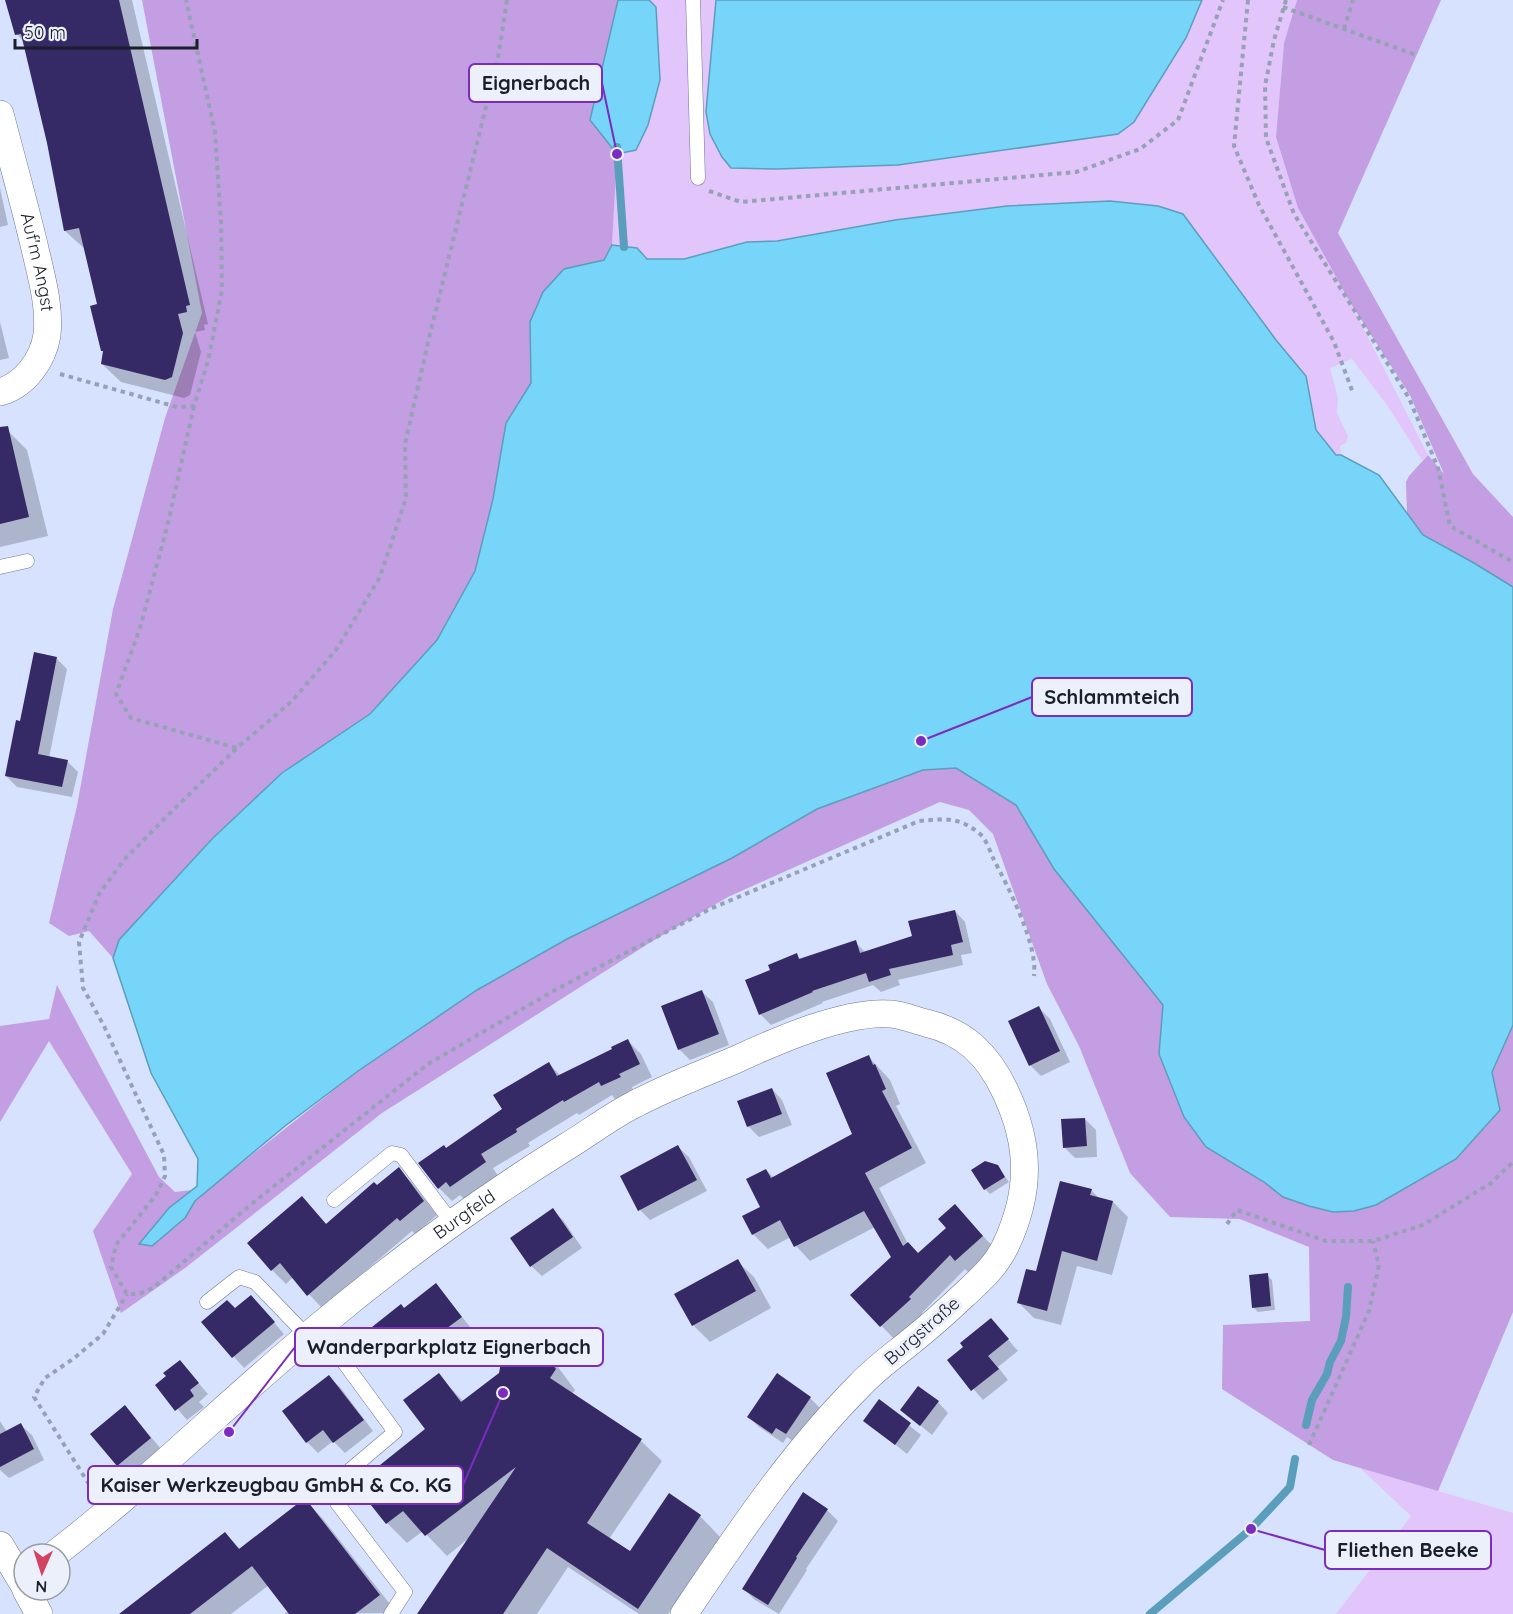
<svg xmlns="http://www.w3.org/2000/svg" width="1513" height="1614" font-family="Quicksand,sans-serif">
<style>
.green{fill:#e2c5fb}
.forest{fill:#c39ee2}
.water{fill:#77d5f9;stroke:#5b9ebb;stroke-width:1.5}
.shadow{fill:#0003}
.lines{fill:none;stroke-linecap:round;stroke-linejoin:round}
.stream{stroke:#5b9ebb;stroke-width:8}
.building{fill:#352966}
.lane-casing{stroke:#6e7890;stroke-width:15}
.street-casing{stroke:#6e7890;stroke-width:28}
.path{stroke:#97a1b6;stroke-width:4;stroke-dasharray:4.5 4.5;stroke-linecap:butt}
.lane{stroke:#fff;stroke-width:14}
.street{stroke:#fff;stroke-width:27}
.labels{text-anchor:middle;stroke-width:6;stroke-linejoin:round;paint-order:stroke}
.street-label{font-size:18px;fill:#1b1f29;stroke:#ebf0fb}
.leader{fill:none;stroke:#7b2cbf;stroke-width:2}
.callout-dot{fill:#7b2cbf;stroke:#ebf0fb;stroke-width:2}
.callout{fill:#ebf0fb;stroke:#7b2cbf;stroke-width:2}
.callout-label{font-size:20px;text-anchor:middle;font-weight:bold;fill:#1b1f29}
</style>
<rect width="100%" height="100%" fill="#d7e3fe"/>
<path class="green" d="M 649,0 L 716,0 L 706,112 L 777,169 L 898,165 L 1118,134 L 1186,38 L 1202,0 L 1297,0 L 1284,43 L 1276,137 L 1298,208 L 1351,304 L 1428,455 L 1422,460 L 1387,405 L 1352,359 L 1330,368 L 1338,398 L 1337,413 L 1348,436 L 1346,443 L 1340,446 L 1341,455 L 1337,455 L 1316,431 L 1306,376 L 1276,340 L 1110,201 L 1007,206 L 895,220 L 776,241 L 747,242 L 684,259 L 647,259 L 637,248 L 612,245 L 617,154 L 636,149 L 656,8 Z
M 1360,1468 L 1513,1513 L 1513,1614 L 1336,1614 L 1411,1516 Z"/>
<path class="forest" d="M 142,0 L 618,0 L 591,120 L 617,154 L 612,245 L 605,260 L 530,322 L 531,383 L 506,423 L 493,499 L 475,571 L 437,640 L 370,714 L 282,773 L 212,839 L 119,940 L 113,958 L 89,931 L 69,936 L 49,923 L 77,806 L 113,609 L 165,418 L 202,313 Z
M 1297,0 L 1441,0 L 1338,233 L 1473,474 L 1513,517 L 1513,587 L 1474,563 L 1423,535 L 1407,513 L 1406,482 L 1409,476 L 1428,455 L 1444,474 L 1410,395 L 1351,304 L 1298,208 L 1276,137 L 1284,43 Z
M 956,768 L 1016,805 L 1054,869 L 1163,1005 L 1159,1054 L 1184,1117 L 1206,1147 L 1264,1182 L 1283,1197 L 1309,1206 L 1333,1212 L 1354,1211 L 1376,1205 L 1456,1159 L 1500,1110 L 1492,1072 L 1513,1025 L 1513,1312 L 1438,1491 L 1333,1460 L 1222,1389 L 1223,1325 L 1310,1321 L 1309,1247 L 1240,1219 L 1170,1217 L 1130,1173 L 1079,1046 L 1047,984 L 993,834 L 969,810 L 940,802 L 728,897 L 651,942 L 382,1113 L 185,1268 L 121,1313 L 93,1231 L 132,1174 L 49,1041 L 0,1122 L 0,1026 L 49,1019 L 57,985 L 159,1177 L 175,1192 L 210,1188 L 358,1071 L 477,990 L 567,939 L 732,858 L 817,809 L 923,770 Z"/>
<path class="water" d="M 618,0 L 649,0 L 656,7 L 660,80 L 648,125 L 636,150 L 617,154 L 590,120 Z
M 716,0 L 1202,0 L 1186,38 L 1134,122 L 1118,134 L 898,165 L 777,169 L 731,168 L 722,157 L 710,134 L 706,112 Z
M 1110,201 L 1158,206 L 1183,214 L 1276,340 L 1306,376 L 1316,430 L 1336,455 L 1341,455 L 1379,475 L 1423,535 L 1474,563 L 1513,587 L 1513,1025 L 1492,1072 L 1500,1110 L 1456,1159 L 1376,1205 L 1354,1211 L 1333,1212 L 1309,1206 L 1283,1197 L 1264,1182 L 1206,1147 L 1184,1117 L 1159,1054 L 1163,1005 L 1054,869 L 1016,805 L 956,768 L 923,770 L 817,809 L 732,858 L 567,939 L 477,990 L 358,1071 L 285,1126 L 195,1201 L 185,1218 L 152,1246 L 139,1244 L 169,1208 L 197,1186 L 198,1159 L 151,1073 L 113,958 L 119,940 L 212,839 L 282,773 L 370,714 L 437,640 L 475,571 L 493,499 L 506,423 L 531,383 L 530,322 L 543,292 L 564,269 L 604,260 L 612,245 L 637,248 L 647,259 L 684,259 L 747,242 L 777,241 L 895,220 L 1007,206 Z"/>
<path class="shadow" d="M 7,0 L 132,0 L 208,324 L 204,325 L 205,330 L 195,332 L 201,352 L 190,395 L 184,398 L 121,382 L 102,364 L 105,352 L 99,306 L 85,249 L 65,231 L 48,143 L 24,42 L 17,34 Z
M 0,188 L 8,225 L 0,227 Z
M 0,322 L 9,358 L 0,360 Z
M 8,431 L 27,450 L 48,536 L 0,547 L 0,433 Z
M 57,659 L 67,669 L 49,758 L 67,761 L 78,772 L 72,797 L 17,787 L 6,776 L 21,723 Z
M 955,911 L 965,922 L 972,953 L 961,955 L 963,965 L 898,980 L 900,985 L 881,992 L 873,985 L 822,1002 L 823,1003 L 771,1025 L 760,1014 L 772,971 L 797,955 L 801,960 L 855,942 L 866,953 L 913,937 Z
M 702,992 L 713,1002 L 729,1045 L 690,1060 L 679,1049 Z
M 1039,1008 L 1050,1019 L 1070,1062 L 1041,1076 L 1030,1065 Z
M 628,1041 L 641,1054 L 652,1077 L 632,1087 L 633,1090 L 615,1099 L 612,1095 L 579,1115 L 577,1113 L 528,1143 L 530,1146 L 493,1168 L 498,1176 L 464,1199 L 460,1195 L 452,1201 L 439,1188 L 447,1149 L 504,1109 L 549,1064 L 561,1076 Z
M 868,1056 L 890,1080 L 900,1104 L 896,1106 L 926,1163 L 879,1188 L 908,1244 L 918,1254 L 969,1221 L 997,1251 L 970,1274 L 965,1269 L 922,1313 L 924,1315 L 896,1341 L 852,1295 L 893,1258 L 875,1227 L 810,1261 L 796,1246 L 791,1237 L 768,1249 L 753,1234 L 762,1208 L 766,1170 L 774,1178 L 854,1134 Z
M 772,1089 L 782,1100 L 792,1125 L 759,1137 L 748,1126 Z
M 1085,1119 L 1096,1130 L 1097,1157 L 1075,1158 L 1064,1147 Z
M 678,1147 L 689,1157 L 707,1191 L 650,1220 L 640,1210 Z
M 997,1166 L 1009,1182 L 990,1194 L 985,1189 Z
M 399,1169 L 412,1183 L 437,1215 L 415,1234 L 412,1231 L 322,1308 L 293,1277 L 286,1284 L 272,1270 L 302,1198 L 327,1225 Z
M 1091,1190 L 1099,1198 L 1113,1202 L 1128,1217 L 1112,1275 L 1077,1266 L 1061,1325 L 1034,1318 L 1019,1303 Z
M 552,1210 L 563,1220 L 582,1248 L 542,1276 L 531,1266 Z
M 737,1261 L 754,1277 L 771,1308 L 710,1342 L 693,1325 L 676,1294 Z
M 1267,1275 L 1272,1280 L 1275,1310 L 1258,1312 L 1253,1307 Z
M 436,1285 L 471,1328 L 451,1343 L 445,1337 L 407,1366 L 396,1356 Z
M 261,1307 L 284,1334 L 244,1368 L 203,1322 L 235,1310 Z
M 991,1320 L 1018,1351 L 998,1367 L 1008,1380 L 983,1400 L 949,1361 Z
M 529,1335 L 549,1355 L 575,1390 L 572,1394 L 641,1441 L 662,1461 L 609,1539 L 630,1553 L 700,1516 L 720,1537 L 668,1614 L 639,1614 L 568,1567 L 537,1614 L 419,1614 L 469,1538 L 447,1556 L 423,1531 L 407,1543 L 387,1523 L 357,1485 L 427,1430 L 438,1375 L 464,1402 L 500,1374 Z
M 180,1362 L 208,1394 L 199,1402 L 204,1407 L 187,1420 L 157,1385 L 168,1376 Z
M 329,1377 L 340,1387 L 373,1431 L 345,1453 L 333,1441 L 318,1453 L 307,1442 Z
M 810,1398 L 821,1409 L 797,1444 L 787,1437 L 783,1443 L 759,1427 L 749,1417 Z
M 880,1402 L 921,1435 L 907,1454 L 865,1420 Z
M 938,1402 L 948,1413 L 932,1435 L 902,1410 Z
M 135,1418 L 161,1449 L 129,1475 L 118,1465 Z
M 0,1421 L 7,1432 L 21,1425 L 32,1435 L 44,1460 L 9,1478 L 0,1470 Z
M 305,1500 L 323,1519 L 397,1613 L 284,1614 L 288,1611 L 269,1585 L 231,1614 L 122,1614 L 225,1534 L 241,1550 Z
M 827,1510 L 838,1521 L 806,1569 L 807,1570 L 779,1614 L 755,1600 L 744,1589 Z"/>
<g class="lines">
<path class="stream" d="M 617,147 L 624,247
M 1306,1425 L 1312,1400 L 1327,1374 L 1330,1362 L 1341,1341 L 1346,1317 L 1348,1287
M 1150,1614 L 1251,1529 L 1290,1487 L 1295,1459"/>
</g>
<path class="building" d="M 5,0 L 119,0 L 190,305 L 186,306 L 187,312 L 178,314 L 183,333 L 172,377 L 165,380 L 101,364 L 103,351 L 101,351 L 90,306 L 97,304 L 79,228 L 64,231 L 47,143 L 21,34 L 15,35 Z
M 8,426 L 29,517 L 0,524 L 0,427 Z
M 34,652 L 57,657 L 38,754 L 68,760 L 62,787 L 5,776 L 16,720 L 20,721 Z
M 955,910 L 963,942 L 951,945 L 953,955 L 889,969 L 891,975 L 869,982 L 866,973 L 812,991 L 813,992 L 759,1015 L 745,980 L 770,970 L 768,965 L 797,953 L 799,959 L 856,940 L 860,953 L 912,936 L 908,921 Z
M 702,990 L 719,1034 L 678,1050 L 661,1006 Z
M 1039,1006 L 1060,1051 L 1029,1066 L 1008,1021 Z
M 628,1039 L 640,1064 L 619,1074 L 621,1077 L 601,1086 L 599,1082 L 564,1102 L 563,1100 L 516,1129 L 517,1132 L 481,1154 L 486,1162 L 450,1187 L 446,1182 L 438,1189 L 418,1163 L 444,1145 L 446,1148 L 502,1109 L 493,1095 L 549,1062 L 557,1076 L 612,1049 L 611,1047 Z
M 869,1055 L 873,1065 L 875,1064 L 886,1089 L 882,1091 L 912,1148 L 865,1173 L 903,1246 L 908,1242 L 918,1253 L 946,1228 L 938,1219 L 955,1204 L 983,1236 L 955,1261 L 950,1255 L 909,1297 L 911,1299 L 880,1327 L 850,1295 L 891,1257 L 864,1211 L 794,1247 L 780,1220 L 752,1235 L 742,1216 L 760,1207 L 746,1179 L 766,1169 L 771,1178 L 852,1134 L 826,1073 Z
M 772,1088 L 782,1114 L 747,1127 L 737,1101 Z
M 1085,1118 L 1087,1146 L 1063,1148 L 1061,1119 Z
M 678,1145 L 697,1180 L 638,1211 L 620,1176 Z
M 985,1161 L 998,1165 L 1005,1177 L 984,1190 L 971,1170 Z
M 399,1167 L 424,1201 L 400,1221 L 397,1218 L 307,1296 L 280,1263 L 271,1271 L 247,1243 L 302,1196 L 326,1224 L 374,1182 L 377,1185 Z
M 1060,1181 L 1092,1189 L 1090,1195 L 1113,1201 L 1097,1261 L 1062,1251 L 1047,1311 L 1017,1303 L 1026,1269 L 1036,1271 Z
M 553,1208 L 573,1237 L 530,1267 L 510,1238 Z
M 738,1259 L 756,1291 L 692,1326 L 674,1294 Z
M 1268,1273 L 1271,1306 L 1252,1308 L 1249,1275 Z
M 436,1283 L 462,1317 L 439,1334 L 434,1327 L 395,1357 L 372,1327 L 401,1304 L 404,1308 Z
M 251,1295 L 275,1322 L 232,1358 L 201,1322 L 227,1300 L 235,1308 Z
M 991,1318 L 1009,1339 L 988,1356 L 999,1369 L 971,1391 L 947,1360 L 963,1347 L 960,1343 Z
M 529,1333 L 556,1369 L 550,1378 L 642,1439 L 587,1523 L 630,1551 L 669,1493 L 701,1515 L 638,1609 L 547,1548 L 503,1614 L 417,1614 L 516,1467 L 425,1536 L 403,1511 L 386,1524 L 355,1485 L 425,1429 L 403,1400 L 439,1373 L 461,1402 L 499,1373 L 503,1352 Z
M 180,1360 L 199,1383 L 190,1390 L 194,1396 L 175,1411 L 155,1385 L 166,1376 L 163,1373 Z
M 777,1373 L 811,1397 L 786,1434 L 776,1428 L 772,1434 L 747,1417 Z
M 329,1375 L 364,1420 L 333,1443 L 323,1430 L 306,1443 L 282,1411 Z
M 918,1386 L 939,1401 L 920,1426 L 900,1410 Z
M 879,1399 L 911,1423 L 895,1445 L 863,1421 Z
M 125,1405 L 151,1438 L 117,1466 L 90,1434 Z
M 21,1423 L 34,1449 L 0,1467 L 0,1434 Z
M 803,1492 L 828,1509 L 796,1557 L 797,1558 L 768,1605 L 742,1589 Z
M 305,1498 L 380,1595 L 355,1614 L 289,1614 L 252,1566 L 190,1614 L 119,1614 L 225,1532 L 239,1549 Z"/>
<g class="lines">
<g class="lane-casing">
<path id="lane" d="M 693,0 L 698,178
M 0,567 L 27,561
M 334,1200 L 392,1153 L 401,1155 L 453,1224
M 207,1302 L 239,1277 L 255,1282 L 307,1336
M 318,1327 L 395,1432 L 337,1481 L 337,1503 L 405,1592 L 391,1614"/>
</g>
<g class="street-casing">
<g id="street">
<path id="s1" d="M 0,114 C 12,160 25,206 36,253 C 42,279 50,307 47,335 C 43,360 25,385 0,392"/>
<path d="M 0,1545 L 24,1585"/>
<path id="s2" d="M 55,1554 C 146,1484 228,1402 316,1329 C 395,1263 479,1201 566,1147 C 589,1133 611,1116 635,1104 C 667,1087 702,1074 735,1060 C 776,1041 846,1010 891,1014 C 902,1015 915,1020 926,1023 C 965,1032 988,1055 1005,1091 C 1031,1145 1031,1193 1005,1247 C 995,1267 980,1280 964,1295 C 946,1312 928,1328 909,1343 C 893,1356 875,1369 861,1384 C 792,1453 738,1534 684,1614"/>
<path d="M 26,1590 L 39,1614"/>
</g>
</g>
<path class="path" d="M 507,0 L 498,58 L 430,334 L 405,444 L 406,498 L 380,577 L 336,650 L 291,702 L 237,748 L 173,810 L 124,860 L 99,894 L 79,942 L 83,988 L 104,1026 L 164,1155 L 165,1176 L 156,1195 L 116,1245 L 111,1267 L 127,1294 L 138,1294 L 153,1288 L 249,1206 L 428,1064 L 555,990 L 710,909 L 919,821 C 944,819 959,816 980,834 C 986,839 990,851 993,858 C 1008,887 1038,944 1034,976
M 1248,0 L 1234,146 L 1259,205 L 1334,342 L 1353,393
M 1286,0 L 1274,40 L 1265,86 L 1266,138 L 1294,214 L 1409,398 L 1438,468 L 1450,526 L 1513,562
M 1283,7 L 1416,55
M 1344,29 L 1353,0
M 709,191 L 741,202 L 1076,172 L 1140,149 L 1178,120 L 1223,0
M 60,374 L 177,407 L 194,406 L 208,361 L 222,290 L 221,222 L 215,132 L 186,0
M 194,406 L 168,523 L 140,628 L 116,694 L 131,718 L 237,748
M 1227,1224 L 1237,1210 L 1326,1241 L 1373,1241 L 1423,1225 L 1491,1183 L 1513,1162
M 1309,1445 L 1369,1311 L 1379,1265 L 1373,1241
M 94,1492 L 34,1397 L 45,1378 L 73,1359 L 103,1334 L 127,1294"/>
<use href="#lane" class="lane"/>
<use href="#street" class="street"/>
</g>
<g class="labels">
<g class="street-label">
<text dy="6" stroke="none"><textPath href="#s1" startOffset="153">Auf'm Angst</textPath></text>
<text dy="6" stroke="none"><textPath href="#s2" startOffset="532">Burgfeld</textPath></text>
<text transform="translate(922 1331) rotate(-41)" y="6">Burgstraße</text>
</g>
</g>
<path class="leader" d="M617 154L602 83M921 741L1032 697M229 1432L295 1347M503 1393L463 1485M1251 1529L1325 1550"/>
<g class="callout-dot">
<circle cx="617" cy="154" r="6"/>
<circle cx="921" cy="741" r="6"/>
<circle cx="229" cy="1432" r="6"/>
<circle cx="503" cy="1393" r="6"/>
<circle cx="1251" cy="1529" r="6"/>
</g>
<g class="callout">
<rect x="469" y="64" width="133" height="38" rx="6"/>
<rect x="1032" y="678" width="160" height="38" rx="6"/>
<rect x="295" y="1328" width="308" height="38" rx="6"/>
<rect x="88" y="1466" width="375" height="38" rx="6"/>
<rect x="1325" y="1531" width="166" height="38" rx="6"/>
</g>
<g class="callout-label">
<text x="536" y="90">Eignerbach</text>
<text x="1112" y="704">Schlammteich</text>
<text x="449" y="1354">Wanderparkplatz Eignerbach</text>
<text x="276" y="1492">Kaiser Werkzeugbau GmbH &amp; Co. KG</text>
<text x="1408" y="1557">Fliethen Beeke</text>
</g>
<g transform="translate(42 1572) rotate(183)"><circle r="28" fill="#ebf0fb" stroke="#989ca7" stroke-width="1.5"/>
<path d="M0-4.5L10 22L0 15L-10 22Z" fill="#d34361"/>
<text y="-9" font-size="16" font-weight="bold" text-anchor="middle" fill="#1b1f29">N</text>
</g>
<path d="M15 39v9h182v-9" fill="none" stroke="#1b1f29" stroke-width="3"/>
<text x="24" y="39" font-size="18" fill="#1b1f29" stroke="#ebf0fb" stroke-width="4.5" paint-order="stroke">50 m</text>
</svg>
